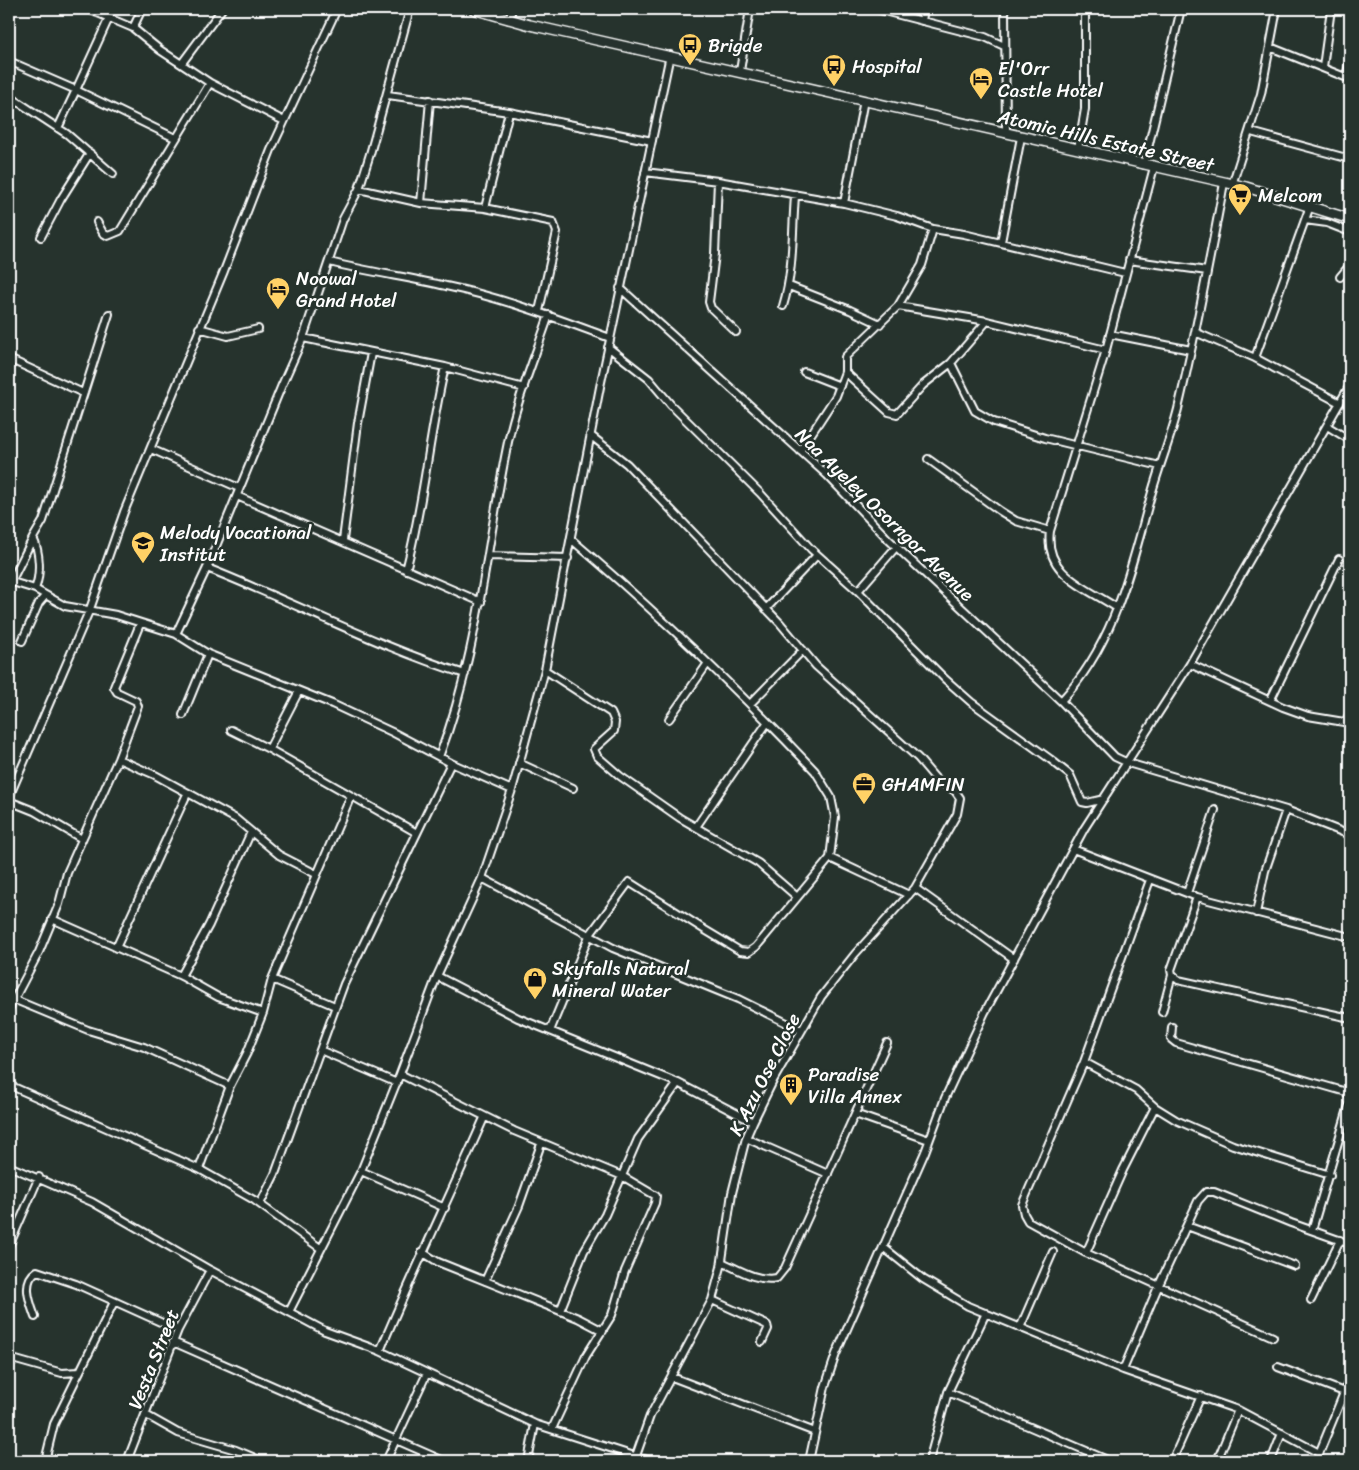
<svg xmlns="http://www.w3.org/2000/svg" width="1359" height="1470" font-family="Sriracha,sans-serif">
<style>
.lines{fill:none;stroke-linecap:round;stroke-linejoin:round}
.street-casing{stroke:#fff;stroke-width:10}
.secondary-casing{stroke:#fff;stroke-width:12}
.street{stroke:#26332d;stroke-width:6}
.secondary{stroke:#26332d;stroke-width:9}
.labels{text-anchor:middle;stroke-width:5;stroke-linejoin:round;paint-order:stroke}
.poi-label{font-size:19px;fill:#fff;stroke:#26332d;text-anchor:start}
.street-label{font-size:19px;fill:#fff;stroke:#26332d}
</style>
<rect width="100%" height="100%" fill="#26332d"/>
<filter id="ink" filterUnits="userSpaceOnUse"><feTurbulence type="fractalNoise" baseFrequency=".02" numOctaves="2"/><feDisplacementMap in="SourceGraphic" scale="10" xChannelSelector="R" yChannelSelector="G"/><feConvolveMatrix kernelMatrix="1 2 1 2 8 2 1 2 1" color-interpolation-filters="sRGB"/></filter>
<g filter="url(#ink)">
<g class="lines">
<g class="street-casing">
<path id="street" d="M 88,9 L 133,28 L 160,50 L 210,83 L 284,121
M 876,9 L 985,37 L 1004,46
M 1005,9 L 1006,134
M 509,20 L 512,9
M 922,21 L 924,9
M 133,28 L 142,9
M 1270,47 L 1350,79
M 9,61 L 76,90 L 109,18
M 182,63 L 222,9
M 1323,67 L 1331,9
M 740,71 L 750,9
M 1346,77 L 1350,60
M 388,95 L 509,112 L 652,141
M 9,96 L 67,134 L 113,174
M 58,128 L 76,90 L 175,138
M 1251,132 L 1350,159
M 1078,149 L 1085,109 L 1085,9
M 1144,165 L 1181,9
M 645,172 L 718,181 L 844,203 L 897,216 L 933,229 L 964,234 L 1125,273
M 718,181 L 715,254 L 709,302 L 711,308 L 736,332
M 1232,185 L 1261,94 L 1277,9
M 359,189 L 421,203 L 485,208 L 553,222 L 557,232 L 539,311
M 421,203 L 430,100
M 844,203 L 864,100
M 485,208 L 509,112
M 1305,220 L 1327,223 L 1350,232
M 97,222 L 103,233 L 108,236 L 120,231 L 210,83
M 41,237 L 61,199 L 90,153
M 1001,242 L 1021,137
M 1129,260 L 1207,271
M 330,262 C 368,272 408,277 446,286 C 503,298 556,318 610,338
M 1340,277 L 1350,265
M 789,286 L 850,310 L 880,324
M 620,288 L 827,475 L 889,540 L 1061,701 L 1115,757 L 1128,763 L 1286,810 L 1350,835
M 783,306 C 794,270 792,233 795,196
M 898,306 L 987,321 L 1106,350
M 109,314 L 43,521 L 33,538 C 40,552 41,574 35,589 L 65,606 L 116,615 L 176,634 L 208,654 L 332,704 L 394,733 L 451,763 L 512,790
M 199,328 L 228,336 L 258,329
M 1195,332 L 1255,358 L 1340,403
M 1110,334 L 1191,350
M 303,338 L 445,367 L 524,388
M 608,347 L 649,379 L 671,405 L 760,493 L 811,549 L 858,591 L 945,679 L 971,702 L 1050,759 L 1070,775 L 1082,802 L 1087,803 L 1104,799
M 1255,358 L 1310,206
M 9,359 L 83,393
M 951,363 L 975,411 L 994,422 L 1045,438 L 1160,466
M 804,372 L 840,386
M 845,372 L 889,412 L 897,414 L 923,385 L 951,363 L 987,321
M 1327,426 L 1350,440
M 590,435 L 627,464 L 780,623 L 816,666 L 918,758 L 935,778 L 955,791 L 960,798 L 957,814 L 915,888 L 855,954 L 821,997 L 774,1079 L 753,1122 L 746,1138 L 732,1193 L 721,1267 L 712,1300 L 650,1416 L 636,1456
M 151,449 L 239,488
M 800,451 L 836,396 L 845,372 L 845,357 L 898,306 L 922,265 L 933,229
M 928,459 L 1000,511 L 1016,521 L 1050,531
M 237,496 L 481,602
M 343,540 L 358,423 L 371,353
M 489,556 L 568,558
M 207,568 C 294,602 376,646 465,674
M 406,570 C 424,503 429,434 445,367
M 9,581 L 35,589
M 11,582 L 33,538
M 858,591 L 897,546
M 1117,608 C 1086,587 1044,575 1050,531 L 1106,350 L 1154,167
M 766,609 L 817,555
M 176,634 L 207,568 L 282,385 L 303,338 L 343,219 L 359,189 L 370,154 L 410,9
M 22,641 L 39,603 L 45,596
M 1190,664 L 1283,707 L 1308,716 L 1350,723
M 545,670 L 611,713 L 615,722 L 614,731 L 594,749 L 597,756 L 620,776 L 680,818 L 758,863 L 796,896
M 1061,701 C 1116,643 1131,566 1152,492 C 1160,464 1171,437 1178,409 C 1196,334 1210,258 1224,183
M 1270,701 L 1339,559
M 750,704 L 803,650
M 183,715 L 208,654
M 669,719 L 708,663
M 1346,722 L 1350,712
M 231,730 L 269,749 L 417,833
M 269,749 L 299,691
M 439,757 C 478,655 486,548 508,442 C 517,399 535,357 549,315
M 118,759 L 155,775 L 236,819 L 279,855 L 316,874
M 519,763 L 573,788
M 9,797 L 90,609 L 124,512 L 224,271 L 271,150 L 337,9
M 9,801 L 34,811 L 82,839
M 696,827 L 767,723
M 1073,849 L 1197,897 L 1350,937
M 830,858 L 909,895
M 482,878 L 613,948 L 738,999 L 801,1030
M 1150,880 L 1084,1062 L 1022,1205 L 1024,1214 L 1028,1221 L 1086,1253 L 1273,1337
M 915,888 L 1014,959
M 1187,893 L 1215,810
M 1197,897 L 1171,970 L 1172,975 L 1178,980 L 1350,1018
M 1256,913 L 1265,871 L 1286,810
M 52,919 L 181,976 L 218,997 L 263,1013
M 116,948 L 187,794
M 181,976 L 209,925 L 251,832
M 437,976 L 518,1018 L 678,1083 L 753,1122
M 272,979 L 335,1006
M 13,999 L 88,1030 L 144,1047 L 230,1086
M 9,1009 L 39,952 L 59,904 L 67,873 L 118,759 L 138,706 L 136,701 L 117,692 L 114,687 L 140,624
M 1162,1012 L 1172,975
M 1172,1027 L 1171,1039 L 1176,1043 L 1343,1091 L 1349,1094 L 1350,1098
M 550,1031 L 589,936 L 629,882 L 705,930 L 740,951 L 749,952 L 756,947 L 830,858 L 835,817 L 831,797 L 815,771 C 738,690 657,612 572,540
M 320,1050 L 397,1083
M 1084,1062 L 1136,1090 L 1155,1107 L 1176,1120 L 1233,1145 L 1330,1175
M 400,1074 L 514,1131 L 622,1176 L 656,1196 L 655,1203 L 625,1271 L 612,1315 L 586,1356 L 552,1429
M 9,1085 L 199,1169 L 254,1200 L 320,1248
M 855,1114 L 929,1140
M 746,1138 L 828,1174
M 9,1166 L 92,1202 L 210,1270 L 325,1331 L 380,1351 L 535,1424 L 650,1461
M 199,1169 L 230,1086 L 247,1053 L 263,1013 L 272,979 L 351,796
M 361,1171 L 445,1208
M 260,1204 L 275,1174 L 344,984 L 451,763
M 1187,1226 L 1295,1266
M 1312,1230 L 1350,1102
M 9,1246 L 39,1177
M 883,1247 L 923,1279 L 968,1306 L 1123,1370 L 1238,1410 L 1319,1453
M 422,1252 L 438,1262 L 578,1318 L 603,1331
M 1086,1253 L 1123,1170 L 1155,1107
M 722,1262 C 739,1270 758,1282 777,1278 L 785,1268 L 887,1043
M 485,1281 L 519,1206 L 541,1144
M 712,1300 L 767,1325 L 768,1329 L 762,1342
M 1311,1300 L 1340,1240
M 560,1311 L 584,1251 L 605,1215 L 638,1139 L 678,1083
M 289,1312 L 361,1171 L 400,1074 L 437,976 L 482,878 L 512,790 L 545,670 L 600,387 L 670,55
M 35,1317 C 30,1303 21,1281 37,1271 L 76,1284 L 178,1330
M 1020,1328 L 1053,1252
M 173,1342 L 444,1461
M 380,1351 C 413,1272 450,1196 484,1118
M 9,1358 L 62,1373 L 78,1372
M 1278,1367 L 1344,1392
M 1123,1370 L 1158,1287 L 1198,1201 L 1206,1192 L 1214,1192 L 1291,1223 L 1350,1244
M 672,1377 L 815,1432
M 948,1392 L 1110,1461
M 146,1415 L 178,1433 L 236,1450 L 262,1461
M 45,1461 L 54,1424 L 114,1302
M 127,1461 L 178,1330 L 210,1270
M 386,1461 L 427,1373
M 528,1461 L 535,1424
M 809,1461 L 825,1387 L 836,1354 L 925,1152 L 945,1098 L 985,1012 L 1084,829 L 1190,664 L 1350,385
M 929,1461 L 948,1392 L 986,1313
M 1172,1461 L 1201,1396
M 1217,1461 L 1238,1410
M 1271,1461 L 1282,1433
M 1316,1461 L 1350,1378"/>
</g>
<g class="secondary-casing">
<path id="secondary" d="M 473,9 L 530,25 L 1246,187 L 1350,219"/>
</g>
<use href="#street" class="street"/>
<use href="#secondary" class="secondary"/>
</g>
</g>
<defs>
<g id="bus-pin" transform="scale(1.25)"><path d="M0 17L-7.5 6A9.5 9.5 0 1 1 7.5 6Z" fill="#ffd166" stroke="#26332d"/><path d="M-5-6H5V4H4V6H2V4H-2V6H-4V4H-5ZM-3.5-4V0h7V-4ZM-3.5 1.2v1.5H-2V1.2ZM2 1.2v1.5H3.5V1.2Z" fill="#111"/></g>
<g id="hotel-pin" transform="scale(1.25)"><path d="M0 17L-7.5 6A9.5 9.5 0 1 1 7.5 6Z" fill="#ffd166" stroke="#26332d"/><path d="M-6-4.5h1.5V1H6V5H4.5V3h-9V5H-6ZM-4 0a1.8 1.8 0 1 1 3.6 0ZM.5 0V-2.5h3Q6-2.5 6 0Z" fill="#111"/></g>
<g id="supermarket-pin" transform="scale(1.25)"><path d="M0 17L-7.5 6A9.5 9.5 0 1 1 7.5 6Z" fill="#ffd166" stroke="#26332d"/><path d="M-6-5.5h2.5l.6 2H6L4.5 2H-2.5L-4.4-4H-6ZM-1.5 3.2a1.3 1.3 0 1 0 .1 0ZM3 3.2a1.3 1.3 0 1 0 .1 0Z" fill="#111"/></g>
<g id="school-pin" transform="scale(1.25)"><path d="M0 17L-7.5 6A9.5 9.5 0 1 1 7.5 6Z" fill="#ffd166" stroke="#26332d"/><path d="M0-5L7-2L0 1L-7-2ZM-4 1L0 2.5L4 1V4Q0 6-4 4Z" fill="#111"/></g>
<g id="office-pin" transform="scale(1.25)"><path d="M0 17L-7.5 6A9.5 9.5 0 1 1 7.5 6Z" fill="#ffd166" stroke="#26332d"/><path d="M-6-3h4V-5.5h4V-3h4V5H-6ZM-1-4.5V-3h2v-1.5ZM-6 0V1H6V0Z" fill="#111"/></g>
<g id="shop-pin" transform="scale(1.25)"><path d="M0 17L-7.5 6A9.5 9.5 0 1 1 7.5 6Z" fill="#ffd166" stroke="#26332d"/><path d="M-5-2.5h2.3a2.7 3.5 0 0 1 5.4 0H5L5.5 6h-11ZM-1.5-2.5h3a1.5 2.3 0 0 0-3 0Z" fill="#111"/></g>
<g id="building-pin" transform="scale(1.25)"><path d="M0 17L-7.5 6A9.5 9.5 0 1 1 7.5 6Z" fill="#ffd166" stroke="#26332d"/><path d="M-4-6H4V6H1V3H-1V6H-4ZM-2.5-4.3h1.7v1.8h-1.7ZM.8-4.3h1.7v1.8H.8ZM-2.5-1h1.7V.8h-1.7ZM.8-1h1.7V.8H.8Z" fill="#111"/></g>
</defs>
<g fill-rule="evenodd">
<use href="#bus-pin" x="690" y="45"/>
<use href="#bus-pin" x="834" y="66"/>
<use href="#hotel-pin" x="981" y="79"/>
<use href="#supermarket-pin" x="1240" y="195"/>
<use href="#hotel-pin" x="278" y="289"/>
<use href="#school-pin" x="143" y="543"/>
<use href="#office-pin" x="864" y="784"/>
<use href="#shop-pin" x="535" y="979"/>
<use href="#building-pin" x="791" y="1085"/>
</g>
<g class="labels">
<g class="poi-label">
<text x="708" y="52">Brigde</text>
<text x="852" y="73">Hospital</text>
<text x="998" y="75">El'Orr<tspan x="998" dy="22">Castle Hotel</tspan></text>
<text x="1258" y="202">Melcom</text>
<text x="296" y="285">Noowal<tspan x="296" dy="22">Grand Hotel</tspan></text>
<text x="160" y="539">Melody Vocational<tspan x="160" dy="22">Institut</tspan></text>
<text x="882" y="791">GHAMFIN</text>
<text x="552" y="975">Skyfalls Natural<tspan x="552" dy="22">Mineral Water</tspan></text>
<text x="808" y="1081">Paradise<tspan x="808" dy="22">Villa Annex</tspan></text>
</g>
<g class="street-label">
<text transform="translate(1106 140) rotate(13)" y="7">Atomic Hills Estate Street</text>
<text transform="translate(885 514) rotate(44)" y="7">Naa Ayeley Osorngor Avenue</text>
<text transform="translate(764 1074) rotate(-63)" y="7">K Azu Ose Close</text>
<text transform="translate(153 1359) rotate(-68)" y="7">Vesta Street</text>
</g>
</g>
<rect width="1359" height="1470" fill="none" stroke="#26332d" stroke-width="30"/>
<rect x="15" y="15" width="1329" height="1440" fill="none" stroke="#fff" stroke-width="2" filter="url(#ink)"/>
</svg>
